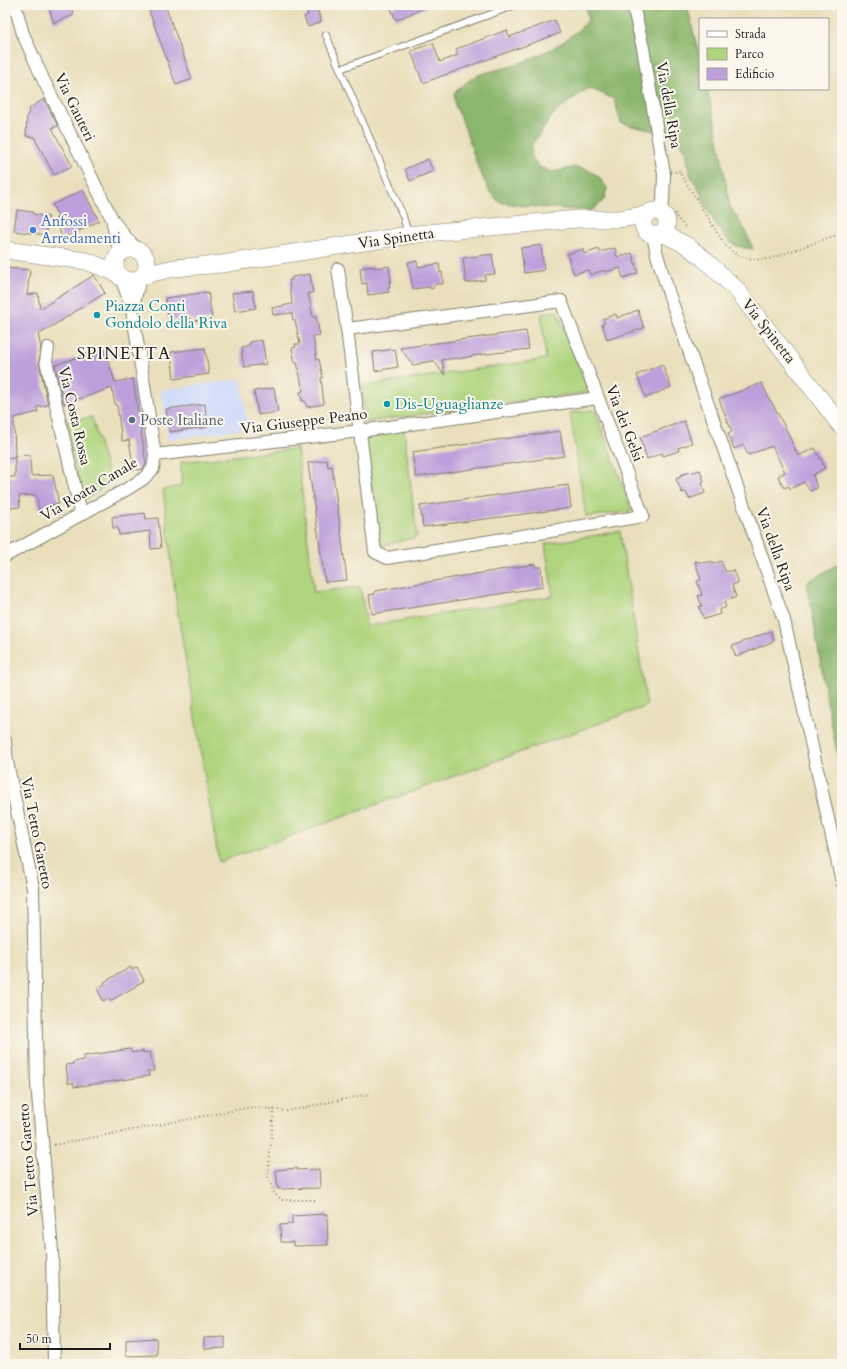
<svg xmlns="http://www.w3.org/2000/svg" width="847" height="1369" font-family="Cardo,serif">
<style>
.built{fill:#cfdaf9}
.green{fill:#afd47e;stroke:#66784d}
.forest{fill:#8bb66d;stroke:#546944}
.building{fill:#bda0db}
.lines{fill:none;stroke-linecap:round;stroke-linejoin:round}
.service-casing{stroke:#827e6c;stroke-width:8}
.minor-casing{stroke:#827e6c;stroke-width:14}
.secondary-casing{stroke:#827e6c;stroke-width:18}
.path{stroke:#827e6c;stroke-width:2;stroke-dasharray:1 3;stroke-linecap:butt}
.service{stroke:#fff;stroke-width:6}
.minor{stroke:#fff;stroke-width:12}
.secondary{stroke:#fff;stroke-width:17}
.shop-dot{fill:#3f7fe0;stroke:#fbf7ec;stroke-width:1.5}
.culture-dot{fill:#0f9aa8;stroke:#fbf7ec;stroke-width:1.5}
.service-dot{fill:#5c6f8a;stroke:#fbf7ec;stroke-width:1.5}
.labels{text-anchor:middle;stroke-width:4;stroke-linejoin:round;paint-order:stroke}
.street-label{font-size:15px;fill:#1c1c1c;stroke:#fbf7ec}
.shop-label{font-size:15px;fill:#366cbe;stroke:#fbf7ec;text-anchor:start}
.culture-label{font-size:15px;fill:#0d838f;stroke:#fbf7ec;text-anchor:start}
.service-label{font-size:15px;fill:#4e5e75;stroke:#fbf7ec;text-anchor:start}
.quarter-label{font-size:17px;letter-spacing:1px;fill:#1c1c1c;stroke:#fbf7ec}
</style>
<rect width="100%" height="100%" fill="#fbf7ec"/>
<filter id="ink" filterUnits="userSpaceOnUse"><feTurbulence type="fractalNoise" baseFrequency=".025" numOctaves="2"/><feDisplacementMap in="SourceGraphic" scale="8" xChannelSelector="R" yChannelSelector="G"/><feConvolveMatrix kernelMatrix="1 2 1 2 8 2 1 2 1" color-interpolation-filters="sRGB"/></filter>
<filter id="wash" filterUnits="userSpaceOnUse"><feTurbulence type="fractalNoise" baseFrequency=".012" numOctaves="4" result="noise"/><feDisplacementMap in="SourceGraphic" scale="16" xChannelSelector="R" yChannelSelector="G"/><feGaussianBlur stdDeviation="0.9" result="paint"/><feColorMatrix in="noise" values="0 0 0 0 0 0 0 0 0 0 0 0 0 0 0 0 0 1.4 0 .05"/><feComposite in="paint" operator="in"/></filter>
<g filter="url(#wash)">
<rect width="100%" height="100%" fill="#e9dfbc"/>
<path class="built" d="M 241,379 L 248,428 L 168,440 L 161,390 Z"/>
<path class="green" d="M 557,311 L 589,392 L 365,422 L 362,386 L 546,359 L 541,314 Z
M 595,410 L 632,511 L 586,517 L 570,413 Z
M 92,417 L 110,483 L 83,501 L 65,422 Z
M 404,430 L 417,537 L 380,546 L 365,434 Z
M 297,449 L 314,592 L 360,587 L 367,626 L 553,596 L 545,544 L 620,531 L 647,706 L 219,862 L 177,608 L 163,490 L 181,486 L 181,462 Z"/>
<path class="forest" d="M 586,5 L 687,5 L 700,59 L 700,89 L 707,89 L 716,127 L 730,207 L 745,230 L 753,249 C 747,248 741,248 735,245 C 719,238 706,205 699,189 C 697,185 693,181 691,176 C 686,164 689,148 677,140 C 664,130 638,129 621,123 L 614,99 L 589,88 L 578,95 L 555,112 L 531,146 L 532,158 L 539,167 L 552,172 L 576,167 L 588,170 L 599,177 L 607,188 L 604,200 L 591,211 L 525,206 L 499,202 L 490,192 L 478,167 L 461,117 L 455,106 L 454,93 C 460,88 466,82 473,78 C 485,71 500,70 512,66 C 539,56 569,43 588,20 Z
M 842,562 L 842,779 L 827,701 L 807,582 Z"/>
<g id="blocks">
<path class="building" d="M 48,5 L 71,5 L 74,15 L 54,23 Z
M 147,5 L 165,5 L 192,79 L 176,85 Z
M 305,5 L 316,5 L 321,22 L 308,27 L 304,17 L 308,15 Z
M 399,5 L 431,5 L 396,20 L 391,9 Z
M 555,20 L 560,33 L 423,83 L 411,51 L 433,43 L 440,62 L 458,55 L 456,49 L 507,30 L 509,37 Z
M 44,99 L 58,126 L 52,128 L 72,166 L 54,175 L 34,137 L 26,136 L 27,116 L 30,108 Z
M 428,159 L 433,171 L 410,181 L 405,169 Z
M 83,190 L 99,221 L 62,239 L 56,218 L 59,218 L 52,205 Z
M 17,210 L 33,212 L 33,214 L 49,217 L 46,235 L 14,231 Z
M 541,245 L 544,270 L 524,273 L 521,248 Z
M 615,248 L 617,257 L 632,253 L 638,273 L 623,278 L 620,268 L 605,272 L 604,270 L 590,275 L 588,270 L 574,274 L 567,254 L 583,249 L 584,254 L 599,249 L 600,252 Z
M 492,254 L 495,274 L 485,275 L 485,280 L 466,283 L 463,258 Z
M 417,261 L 418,267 L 439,264 L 440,273 L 442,272 L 443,284 L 436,284 L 432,289 L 428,287 L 413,289 L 408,262 Z
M 374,266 L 374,268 L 389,266 L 391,282 L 389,282 L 390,288 L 388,288 L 389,292 L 368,295 L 367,283 L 362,284 L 360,268 Z
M 5,268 L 30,270 L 27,295 L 38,293 L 40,309 L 94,275 L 105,293 L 38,335 L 41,347 L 39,362 L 48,405 L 37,407 L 38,412 L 14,418 L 15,458 L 5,459 Z
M 310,274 L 313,293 L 308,293 L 313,317 L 316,317 L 320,335 L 313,336 L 317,360 L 319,359 L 323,378 L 321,378 L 324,404 L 307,407 L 305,401 L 302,401 L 300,392 L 303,391 L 297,362 L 295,363 L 292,348 L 296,347 L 295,344 L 300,344 L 295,320 L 293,320 L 292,313 L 273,315 L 272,308 L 292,304 L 289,280 L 292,280 L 292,277 Z
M 253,291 L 256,308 L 235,311 L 232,293 Z
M 208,292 L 212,319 L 193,321 L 190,318 L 169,321 L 165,298 Z
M 638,310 L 644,328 L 607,340 L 602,324 L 605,323 L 603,319 L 616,314 L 617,318 Z
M 526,331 L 529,349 L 478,355 L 458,359 L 457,358 L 442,360 L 445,376 L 434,361 L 420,363 L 420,364 L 413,365 L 400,348 Z
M 262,340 L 266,364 L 244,367 L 241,348 L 250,346 L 249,342 Z
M 104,348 L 115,382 L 133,379 L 146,464 L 143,469 L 138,470 L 133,465 L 129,440 L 122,441 L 117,405 L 115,405 L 112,388 L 64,404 L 55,365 Z
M 205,348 L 209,374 L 174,379 L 171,352 Z
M 395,349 L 398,367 L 375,371 L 373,352 Z
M 662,364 L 671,387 L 646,398 L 637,375 Z
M 762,383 L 770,401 L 771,401 L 786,429 L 798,456 L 815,448 L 825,468 L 813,475 L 817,488 L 810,491 L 804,482 L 790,489 L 789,486 L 784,488 L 778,476 L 785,472 L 772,446 L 748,455 L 743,445 L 734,449 L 728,434 L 732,432 L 719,399 Z
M 274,388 L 278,412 L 258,415 L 254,391 Z
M 205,404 L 207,427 L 169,432 L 166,409 Z
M 684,421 L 692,443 L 678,448 L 679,451 L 663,456 L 662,453 L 647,459 L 640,437 Z
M 560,431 L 564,456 L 416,477 L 412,452 Z
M 30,455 L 31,476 L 53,475 L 59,504 L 50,505 L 50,507 L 39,510 L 36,495 L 19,496 L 20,507 L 10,508 L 8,477 L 15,477 L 15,456 Z
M 327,460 L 328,467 L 332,466 L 347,580 L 325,582 L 308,463 Z
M 700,470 L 704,482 L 702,482 L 705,493 L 689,499 L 686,492 L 682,493 L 676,479 L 681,477 L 680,475 L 690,472 L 690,473 Z
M 568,485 L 571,508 L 423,527 L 420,506 Z
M 145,513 L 146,519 L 158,518 L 161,548 L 151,549 L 150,531 L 119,535 L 118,528 L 113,528 L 112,517 Z
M 695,561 L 705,563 L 712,561 L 713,564 L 721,561 L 726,572 L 733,570 L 738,583 L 732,585 L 736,597 L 724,602 L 726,607 L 719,610 L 720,614 L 704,619 L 699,607 L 702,606 L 698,596 L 702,595 L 697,581 L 701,580 Z
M 535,564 L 535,567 L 541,567 L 543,587 L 372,614 L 369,595 L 375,594 L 375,591 Z
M 771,631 L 774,641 L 736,657 L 732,646 Z
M 131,967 L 132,970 L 137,967 L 144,981 L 136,985 L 136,986 L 110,1001 L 108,998 L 103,1001 L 97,988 L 105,984 L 104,982 Z
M 130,1049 L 132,1053 L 143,1051 L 143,1053 L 150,1052 L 154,1071 L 148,1071 L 149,1076 L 74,1087 L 74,1083 L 68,1083 L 66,1065 L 73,1064 L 73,1062 L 84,1060 L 84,1056 Z
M 297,1168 L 297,1170 L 319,1169 L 320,1188 L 278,1189 L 276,1170 Z
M 327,1214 L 328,1245 L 293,1246 L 293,1242 L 281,1242 L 280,1225 L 292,1224 L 292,1216 Z
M 225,1337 L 225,1348 L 204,1349 L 204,1338 Z
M 156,1338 L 157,1355 L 126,1356 L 126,1340 Z"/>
</g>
</g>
<g filter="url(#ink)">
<use href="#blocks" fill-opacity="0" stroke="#827e6c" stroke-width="1"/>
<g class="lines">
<g class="service-casing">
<path id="service" d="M 326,35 L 340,69
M 408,234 L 403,216 L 340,69 L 513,6"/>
</g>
<g class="minor-casing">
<path id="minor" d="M 15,5 L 23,34 L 44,81 L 113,221 L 128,240 L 138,250
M 633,5 L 643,48 L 664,174 L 663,202 L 659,211
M 113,224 L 118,245 L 121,252
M 653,235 L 657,255 L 669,294 L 784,620 L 842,882
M 338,269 L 347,329 L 375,552 L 387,558 L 643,516 L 561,301 L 347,329
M 132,309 L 140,279
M 48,348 L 46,361 L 81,514
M 155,455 L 360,431 L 598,398
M 5,556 L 127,489 L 143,479 L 153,469 L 155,455 L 132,309 L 121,277
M 5,741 L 7,762 L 33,888 L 37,1084 L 52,1251 L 54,1364"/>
</g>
<g class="secondary-casing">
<path id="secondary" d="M643 223a12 12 0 1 1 24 0a12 12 0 1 1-24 0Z
M 662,233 L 686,245 L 703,258 L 737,290 L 842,427
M115 265a16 16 0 1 1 32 0a16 16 0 1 1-32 0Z
M 5,250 L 86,261 L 117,273
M 144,275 L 174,268 L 222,264 L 416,234 L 577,219 L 618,219 L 645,215"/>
</g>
<path class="path" d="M 675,172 L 679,171 L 725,245 C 738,259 751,260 769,259 L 842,233
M 675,213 L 677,218 L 686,228
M 274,1109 L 268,1177 L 274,1193 L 282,1200 L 315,1200
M 54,1145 L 252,1107 L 287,1111 L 369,1094"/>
<use href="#service" class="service"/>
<use href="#minor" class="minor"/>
<use href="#secondary" class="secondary"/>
</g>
</g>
<circle class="shop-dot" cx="33" cy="230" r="4"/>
<g class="culture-dot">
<circle cx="97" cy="315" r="4"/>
<circle cx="387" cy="404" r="4"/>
</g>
<circle class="service-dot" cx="132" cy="420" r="4"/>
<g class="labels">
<g class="street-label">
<text transform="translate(669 105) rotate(80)" y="5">Via della Ripa</text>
<text transform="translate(75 107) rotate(64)" y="5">Via Gauteri</text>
<text transform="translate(396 238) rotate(-8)" y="5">Via Spinetta</text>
<text transform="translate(769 331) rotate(52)" y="5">Via Spinetta</text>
<text transform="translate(75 416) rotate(77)" y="5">Via Costa Rossa</text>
<text transform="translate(304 421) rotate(-7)" y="5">Via Giuseppe Peano</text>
<text transform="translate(625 423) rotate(69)" y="5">Via dei Gelsi</text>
<text transform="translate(89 489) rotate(-31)" y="5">Via Roata Canale</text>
<text transform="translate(776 549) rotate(70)" y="5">Via della Ripa</text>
<text transform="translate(37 833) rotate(79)" y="5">Via Tetto Garetto</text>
<text transform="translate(28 1160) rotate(-95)" y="5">Via Tetto Garetto</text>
</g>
<g class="shop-label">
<text x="41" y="226">Anfossi<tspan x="41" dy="17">Arredamenti</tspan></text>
</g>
<g class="culture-label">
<text x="105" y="311">Piazza Conti<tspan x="105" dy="17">Gondolo della Riva</tspan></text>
<text x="395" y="409">Dis-Uguaglianze</text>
</g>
<g class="service-label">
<text x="140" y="425">Poste Italiane</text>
</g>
<g class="quarter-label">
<text x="124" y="359">SPINETTA</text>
</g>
</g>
<rect width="847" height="1369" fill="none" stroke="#fbf7ec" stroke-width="20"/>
<rect x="699" y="18" width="130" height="72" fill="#fbf7ec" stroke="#a29f99"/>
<rect x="707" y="31" width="20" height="6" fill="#ffffff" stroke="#a29f99"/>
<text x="735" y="38" font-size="12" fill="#1c1c1c">Strada</text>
<rect x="707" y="48" width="20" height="12" fill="#afd47e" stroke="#a29f99"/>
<text x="735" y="58" font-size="12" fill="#1c1c1c">Parco</text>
<rect x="707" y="68" width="20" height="12" fill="#bda0db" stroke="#a29f99"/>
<text x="735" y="78" font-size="12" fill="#1c1c1c">Edificio</text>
<path d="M20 1343v6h90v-6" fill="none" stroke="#1c1c1c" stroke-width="2"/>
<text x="26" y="1343" font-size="12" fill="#1c1c1c" stroke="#fbf7ec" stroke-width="3" paint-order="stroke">50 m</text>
</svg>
